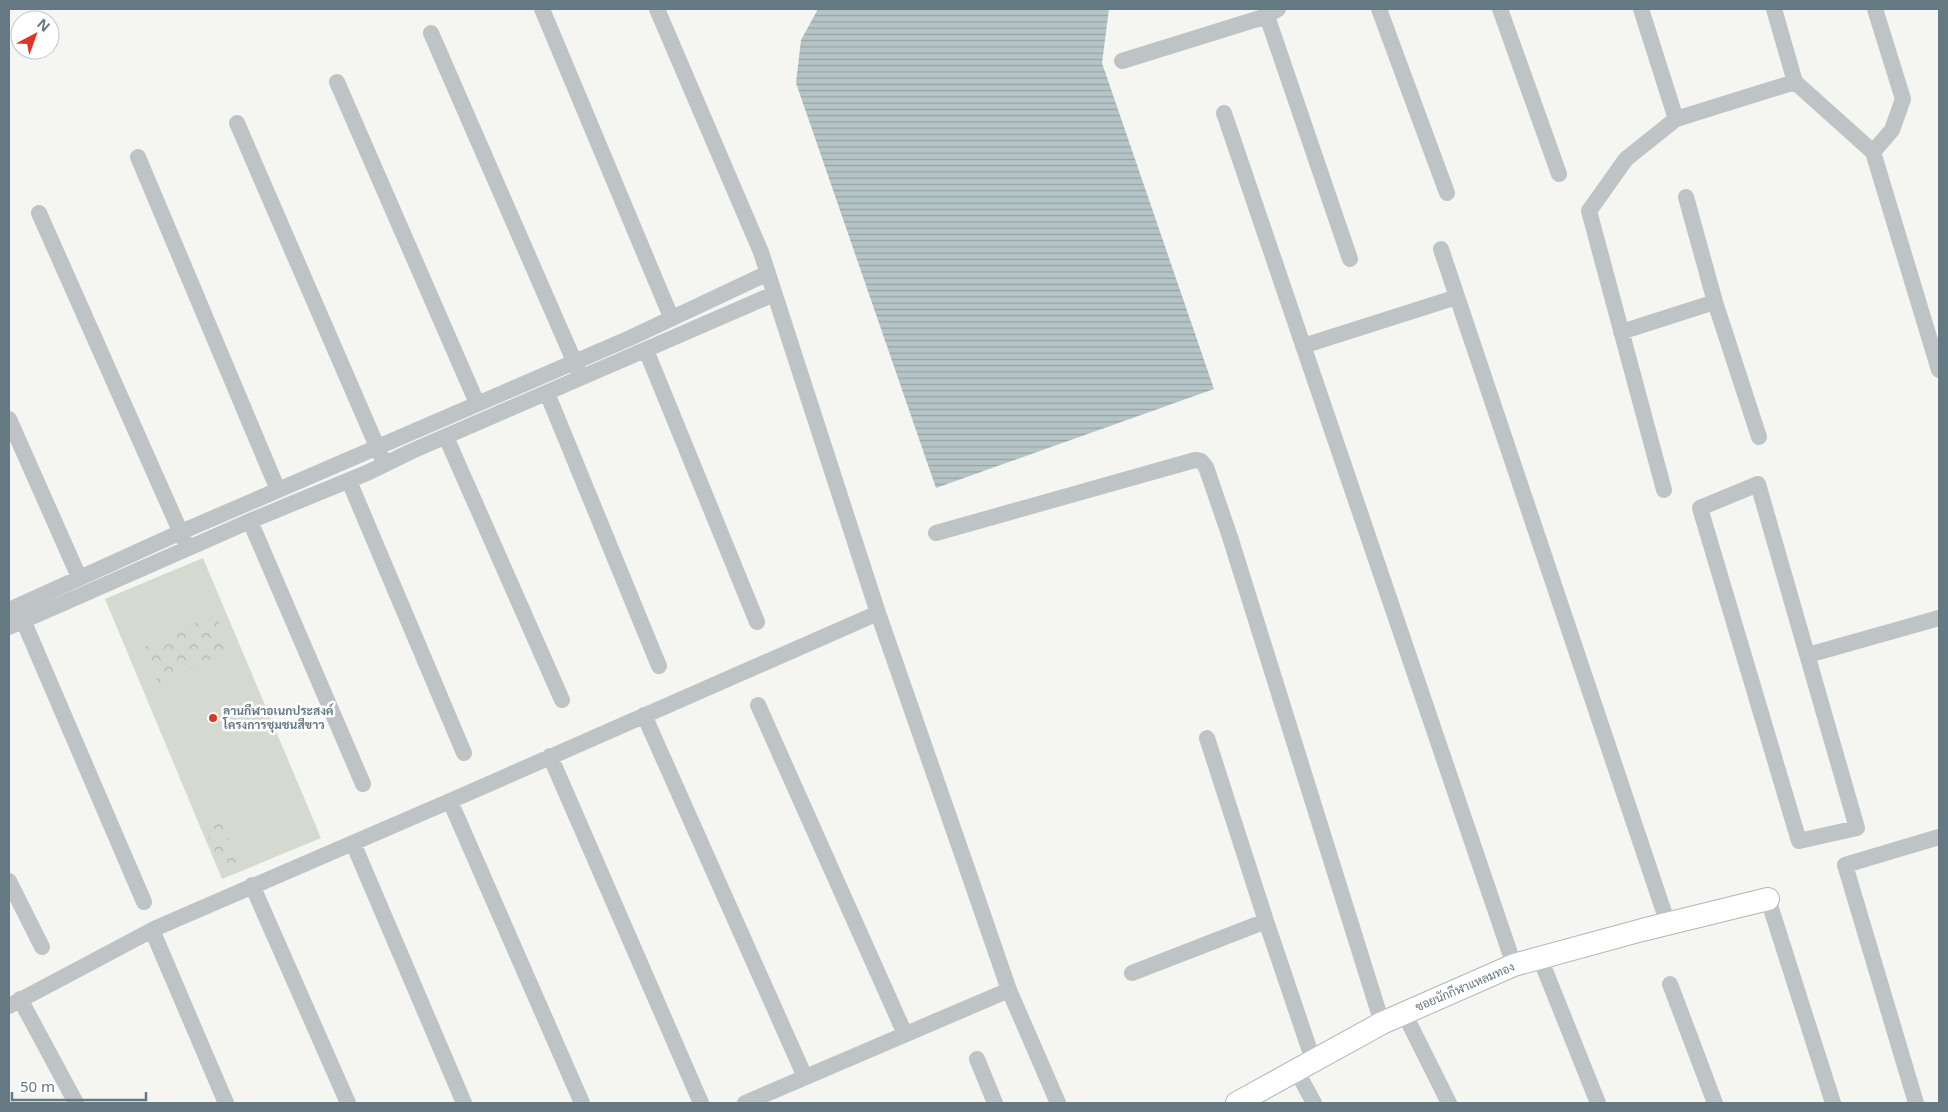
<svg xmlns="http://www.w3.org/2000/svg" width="1948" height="1112" font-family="'Noto Sans',Sarabun,sans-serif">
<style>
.green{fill:#d5dad0}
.forest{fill:url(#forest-crowns)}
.water{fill:url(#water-rules)}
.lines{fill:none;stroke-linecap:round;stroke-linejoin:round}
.secondary-casing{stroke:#b0b7ba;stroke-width:24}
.street{stroke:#bec3c5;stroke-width:16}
.secondary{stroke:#fff;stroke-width:22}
.poi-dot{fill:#e23424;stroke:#fff;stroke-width:2}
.labels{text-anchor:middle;stroke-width:5;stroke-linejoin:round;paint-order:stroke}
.poi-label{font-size:12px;font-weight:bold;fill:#647982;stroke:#fff;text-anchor:start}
.street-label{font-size:12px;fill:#647982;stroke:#fff}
</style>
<defs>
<pattern id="forest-crowns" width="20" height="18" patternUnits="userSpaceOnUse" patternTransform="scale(1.25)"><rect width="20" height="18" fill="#d5dad0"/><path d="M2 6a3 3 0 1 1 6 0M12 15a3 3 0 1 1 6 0" fill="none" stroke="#b0b6ae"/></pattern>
<pattern id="water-rules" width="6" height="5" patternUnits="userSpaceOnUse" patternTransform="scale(1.25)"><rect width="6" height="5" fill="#b5c4c6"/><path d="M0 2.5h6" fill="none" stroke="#97a4a6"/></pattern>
</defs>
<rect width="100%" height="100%" fill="#f5f5f1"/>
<path class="green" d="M 203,558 L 321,838 L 222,879 L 105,599 Z"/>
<path class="forest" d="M 215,614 L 232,649 L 159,683 L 142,648 Z
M 221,821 L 237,864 L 222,870 L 205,828 Z"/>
<path class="water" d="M 818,9 L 1109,9 L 1102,63 L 1214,389 L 936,488 L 796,83 L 801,40 Z"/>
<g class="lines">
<g class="secondary-casing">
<path id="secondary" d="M 1237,1103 L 1382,1023 L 1514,965 L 1642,930 L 1768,899"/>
</g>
<path class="street" d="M 542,9 L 671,317
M 657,9 L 761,252 L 878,613 L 970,877 L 1009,990 L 1058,1103
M 1379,9 L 1447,193
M 1500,9 L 1559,174
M 1641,9 L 1676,119
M 1774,9 L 1795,82 L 1873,152 L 1939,370
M 1267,16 L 1350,259
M 431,33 L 578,370
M 1122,61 L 1267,16 L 1278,9
M 337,82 L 477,403
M 1224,113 L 1514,965
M 237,123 L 382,458
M 1873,152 L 1892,130 L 1903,99 L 1875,9
M 138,157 L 278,490
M 1686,197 L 1715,302 L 1759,437
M 39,213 L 185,542
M 1441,249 L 1668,924
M 1621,332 L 1715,302
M 1303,346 L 1457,297
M 646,350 L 757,622
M 547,393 L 659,666
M 9,419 L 79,577
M 446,437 L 562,700
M 349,481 L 464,753
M 1758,484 L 1857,828 L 1799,841 L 1700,508 Z
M 1664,490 L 1589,211 L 1626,159 L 1676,119 L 1795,82
M 250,521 L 363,784
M 936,533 L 1195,460 L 1201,461 L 1206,467 L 1230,537 L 1382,1023
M 9,610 L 181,532 L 630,338 L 768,273
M 20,613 L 144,902
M 9,627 L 250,521 L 369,472 L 412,451 L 774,294
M 1808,655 L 1939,618
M 758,705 L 905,1034
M 644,715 L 805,1077
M 1207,738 L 1266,921 L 1313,1060
M 550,756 L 701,1103
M 450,801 L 582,1103
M 353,843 L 464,1103
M 9,881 L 42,947
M 252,885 L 348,1103
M 1768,899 L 1833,1103
M 152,930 L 226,1103
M 1540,958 L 1598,1103
M 1132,973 L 1266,921
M 1670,984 L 1715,1103
M 20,999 L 76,1103
M 9,1006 L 156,928 L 450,801 L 878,613
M 1404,1013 L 1449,1103
M 977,1059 L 995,1103
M 1296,1070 L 1314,1103
M 745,1103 L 1009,990
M 1916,1103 L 1845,865 L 1939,837"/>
<use href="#secondary" class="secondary"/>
</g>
<circle class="poi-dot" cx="213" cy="718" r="5"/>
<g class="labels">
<g class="poi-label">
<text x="223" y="715">ลานกีฬาอเนกประสงค์<tspan x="223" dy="14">โครงการชุมชนสีขาว</tspan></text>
</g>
<g class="street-label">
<text transform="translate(1465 987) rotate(-23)" y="4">ซอยนักกีฬาแหลมทอง</text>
</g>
</g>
<rect width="1948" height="1112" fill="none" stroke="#647982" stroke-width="20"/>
<g transform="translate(35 35) rotate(41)"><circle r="24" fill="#ffffff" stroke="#c1c9cd"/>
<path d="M0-4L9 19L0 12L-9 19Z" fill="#e23424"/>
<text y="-8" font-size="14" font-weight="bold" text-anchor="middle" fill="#647982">N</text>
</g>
<path d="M12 1092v8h134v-8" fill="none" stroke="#647982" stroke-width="2.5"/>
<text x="20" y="1092" font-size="15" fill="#647982" stroke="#ffffff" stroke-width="4" paint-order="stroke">50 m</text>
</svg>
